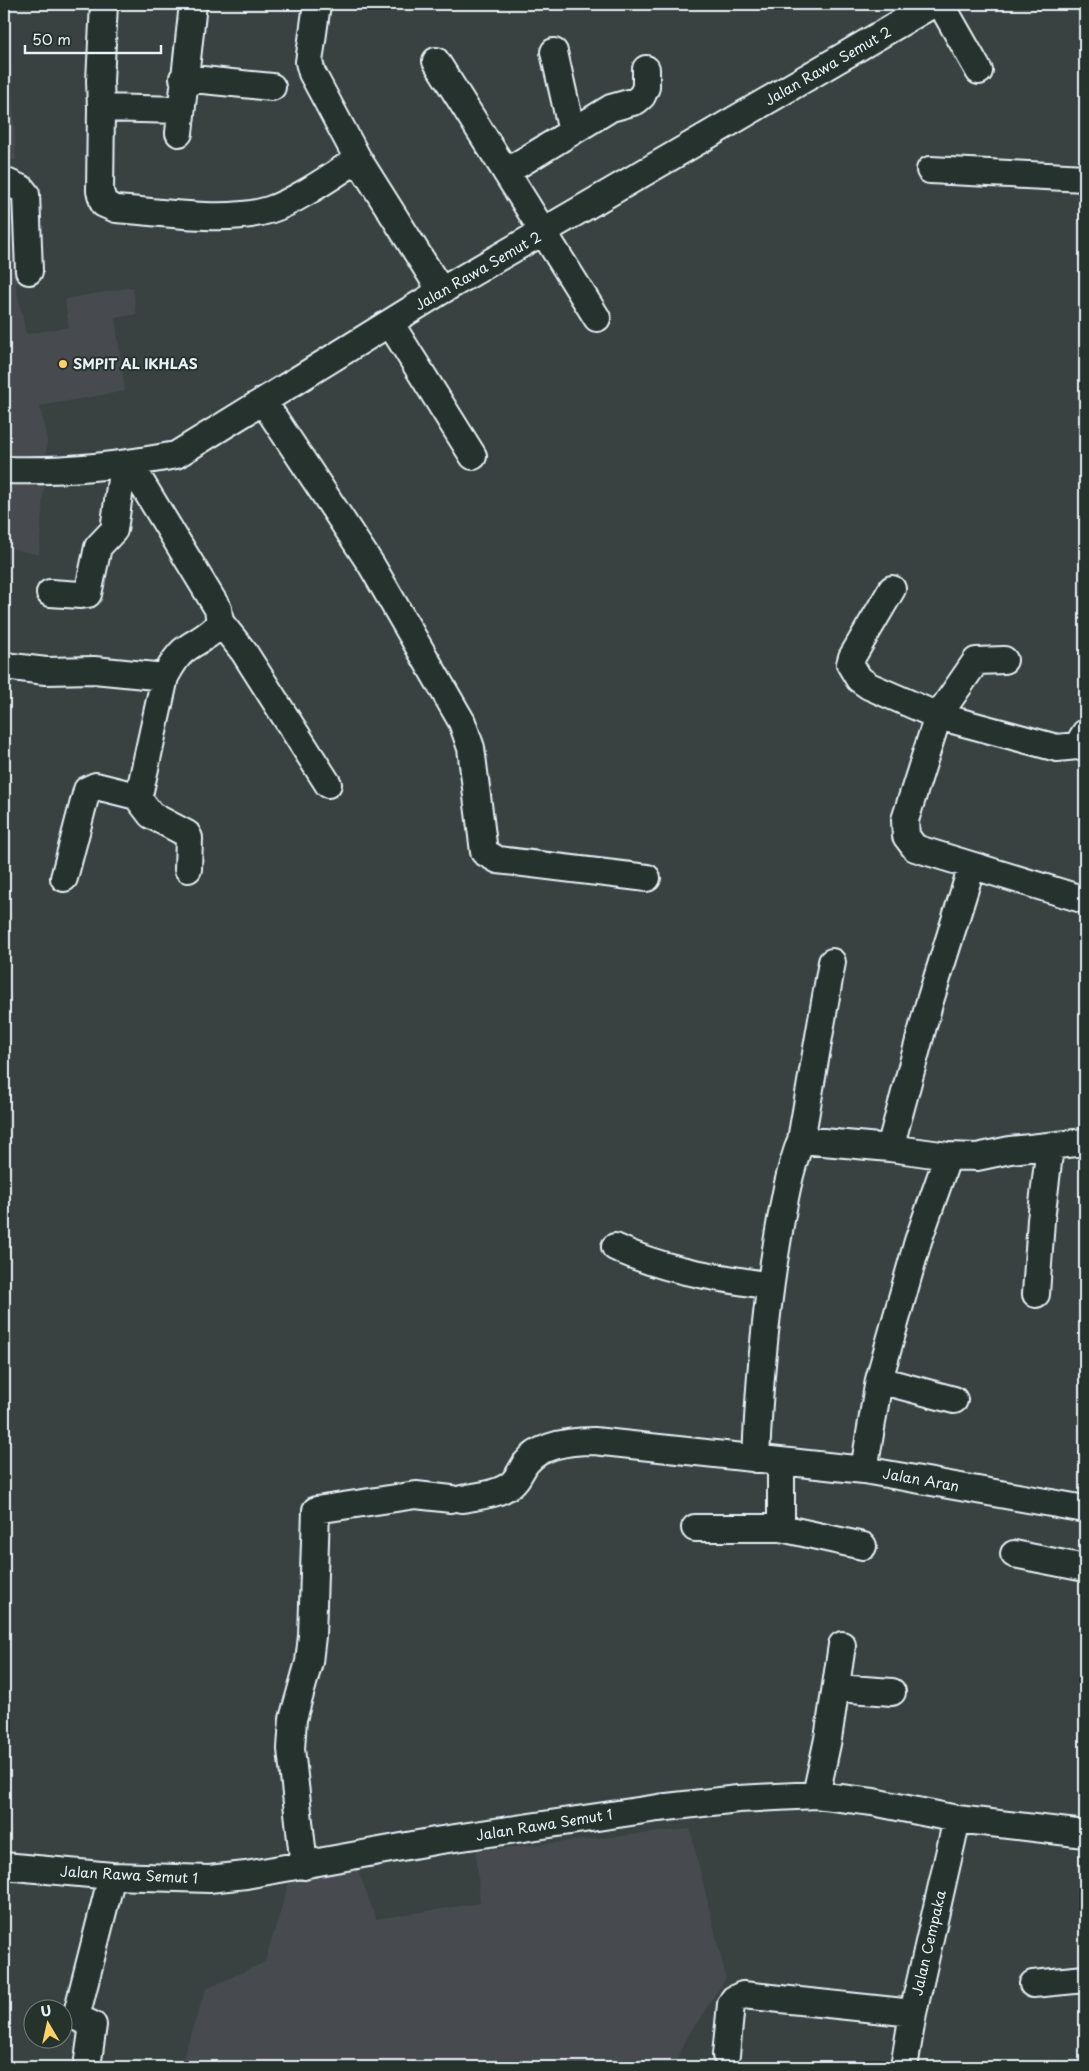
<svg xmlns="http://www.w3.org/2000/svg" width="1089" height="2071" font-family="'Playpen Sans',sans-serif">
<style>
.built{fill:#464c4f}
.lines{fill:none;stroke-linecap:round;stroke-linejoin:round}
.minor-casing{stroke:#e8f1f8;stroke-width:30}
.minor{stroke:#26332d;stroke-width:26}
.poi-dot{fill:#ffd166;stroke:#26332d;stroke-width:2}
.labels{text-anchor:middle;stroke-width:4;stroke-linejoin:round;paint-order:stroke}
.street-label{font-size:14px;fill:#e8f1f8;stroke:#26332d}
.poi-label{font-size:14px;font-weight:bold;fill:#e8f1f8;stroke:#26332d;text-anchor:start}
</style>
<rect width="100%" height="100%" fill="#394241"/>
<filter id="ink" filterUnits="userSpaceOnUse"><feTurbulence type="fractalNoise" baseFrequency=".02" numOctaves="2"/><feDisplacementMap in="SourceGraphic" scale="10" xChannelSelector="R" yChannelSelector="G"/><feConvolveMatrix kernelMatrix="1 2 1 2 8 2 1 2 1" color-interpolation-filters="sRGB"/></filter>
<g filter="url(#ink)">
<path class="built" d="M 4,61 L 11,61 L 16,160 L 4,160 Z
M 4,243 L 11,243 L 17,292 L 26,334 L 69,327 L 65,299 L 133,287 L 136,314 L 115,318 L 125,391 L 40,406 L 47,440 L 39,555 L 11,548 L 4,580 Z
M 690,1829 L 726,1978 L 686,2039 L 674,2067 L 180,2067 L 206,1989 L 265,1962 L 291,1876 L 354,1859 L 376,1919 L 480,1903 L 476,1851 Z"/>
<g class="lines">
<g class="minor-casing">
<path id="minor" d="M 104,4 L 100,81 L 101,108 L 180,110
M 317,4 L 309,62 L 312,73 L 358,159 L 441,291
M 941,4 L 979,71
M 554,52 L 572,132
M 436,61 L 506,172
M 183,78 L 272,87
M 101,108 L 100,191 L 104,204 L 116,209 C 161,212 226,223 269,210 C 295,202 335,174 358,159
M 179,133 L 193,4
M 930,170 L 1085,178
M 4,181 L 22,189 L 26,194 L 29,271
M 597,318 L 506,172 L 611,108 L 636,101 L 642,96 L 646,87 L 646,69
M 390,323 L 473,456
M 263,401 L 372,566 L 462,722 L 471,748 L 484,852 L 498,860 L 647,878
M 4,470 C 62,472 119,466 176,455 L 441,291 L 933,4
M 892,589 L 852,657 L 850,664 L 859,679 L 869,686 L 938,716 L 1057,748 L 1077,746 L 1085,733
M 50,593 L 81,595 L 88,594 L 98,547 L 114,530 L 123,465
M 220,622 L 244,652 L 328,784
M 1004,660 L 976,661 L 938,716 L 905,820 L 906,836 L 915,848 L 1085,900
M 4,666 L 46,671 L 94,670 L 165,677
M 135,794 L 151,815 L 187,834 L 189,838 L 188,869
M 64,878 L 87,790 L 96,786 L 132,795 L 140,791 L 165,677 C 170,668 175,658 183,651 C 195,641 212,636 220,622 L 218,609 L 130,464
M 801,1140 L 832,962
M 890,1148 L 929,1004 L 972,866
M 615,1247 C 664,1271 716,1277 770,1286
M 1036,1294 L 1041,1220 L 1050,1146
M 879,1380 L 954,1400
M 756,1459 C 759,1386 765,1315 777,1243 C 783,1208 788,1174 801,1140 L 890,1148 L 948,1156 L 977,1157 L 1010,1150 L 1085,1142
M 864,1470 L 879,1380 L 918,1241 L 948,1156
M 462,1499 C 477,1496 495,1495 507,1487 C 517,1482 520,1471 526,1463 C 541,1444 572,1441 594,1441 L 864,1470 L 1085,1509
M 695,1528 L 781,1528 L 781,1462
M 781,1528 L 863,1546
M 1014,1554 L 1085,1568
M 836,1688 L 892,1692
M 816,1795 L 828,1739 L 842,1645
M 4,1866 L 112,1876 L 209,1879 L 246,1875 L 435,1841 L 658,1808 L 738,1799 L 816,1795 L 873,1802 L 957,1819 L 1085,1834
M 304,1866 L 291,1749 L 293,1719 L 309,1662 L 312,1636 L 316,1510 L 416,1495 L 451,1499
M 1033,1984 L 1085,1979
M 726,2055 L 731,2004 L 734,1999 L 743,1995 L 913,2013
M 87,2067 L 93,2025 L 78,2018 L 77,2013 L 112,1876
M 904,2067 L 913,2013 L 957,1819"/>
</g>
<use href="#minor" class="minor"/>
</g>
</g>
<circle class="poi-dot" cx="63" cy="364" r="5"/>
<g class="labels">
<g class="street-label">
<text transform="translate(828 66) rotate(-30)" y="5">Jalan Rawa Semut 2</text>
<text transform="translate(478 271) rotate(-30)" y="5">Jalan Rawa Semut 2</text>
<text transform="translate(921 1480) rotate(10)" y="5">Jalan Aran</text>
<text transform="translate(544 1825) rotate(-9)" y="5">Jalan Rawa Semut 1</text>
<text transform="translate(129 1875) rotate(3)" y="5">Jalan Rawa Semut 1</text>
<text transform="translate(929 1943) rotate(-77)" y="5">Jalan Cempaka</text>
</g>
<g class="poi-label">
<text x="73" y="369">SMPIT AL IKHLAS</text>
</g>
</g>
<rect width="1089" height="2071" fill="none" stroke="#26332d" stroke-width="20"/>
<rect x="10" y="10" width="1069" height="2051" fill="none" stroke="#e8f1f8" stroke-width="2" filter="url(#ink)"/>
<g transform="translate(48 2024) rotate(351)"><circle r="24" fill="#26332d" stroke="#747f7e"/>
<path d="M0-4L9 19L0 12L-9 19Z" fill="#ffd166"/>
<text y="-8" font-size="14" font-weight="bold" text-anchor="middle" fill="#e8f1f8">U</text>
</g>
<path d="M25 45v8h136v-8" fill="none" stroke="#e8f1f8" stroke-width="2.5"/>
<text x="32" y="45" font-size="15" fill="#e8f1f8" stroke="#26332d" stroke-width="4" paint-order="stroke">50 m</text>
</svg>
